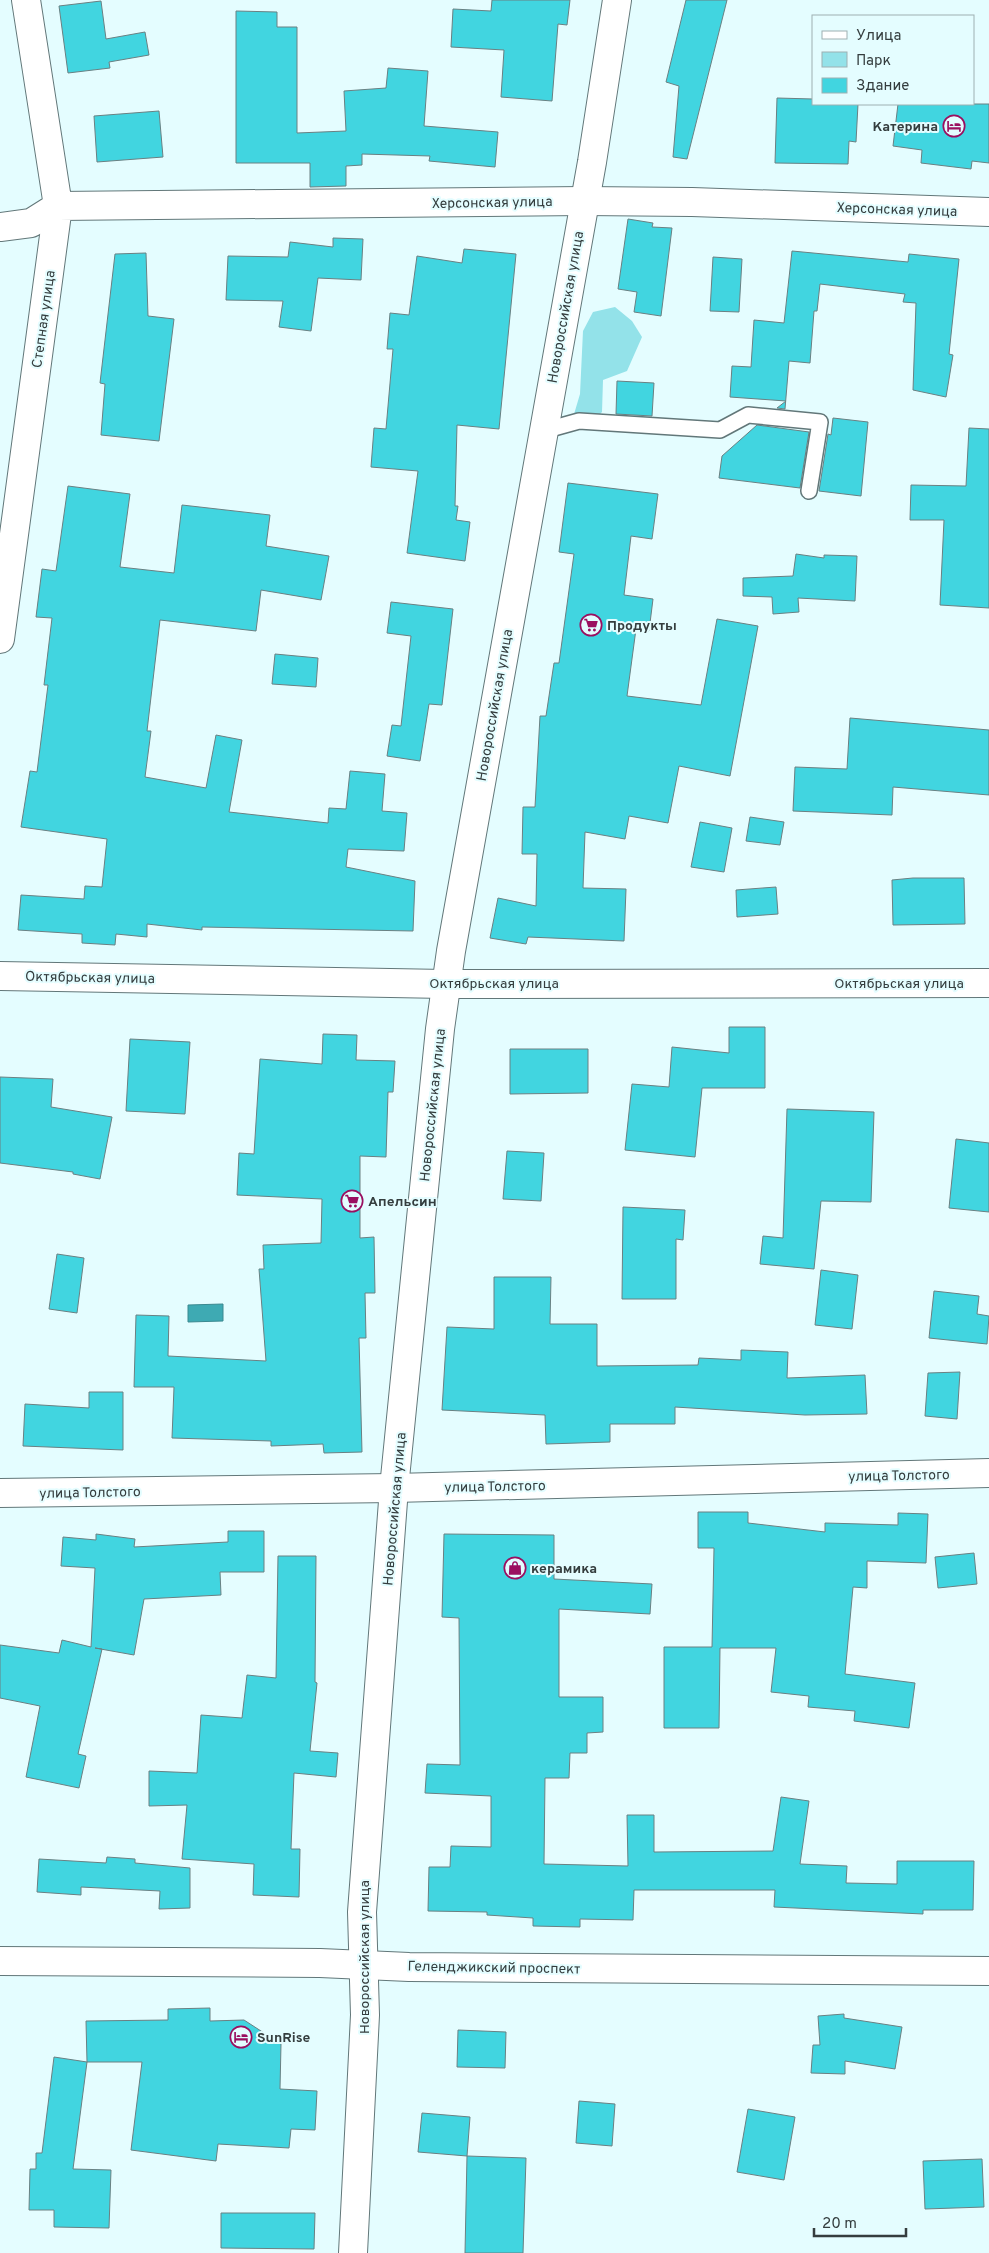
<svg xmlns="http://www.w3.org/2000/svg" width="989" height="2253" font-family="Overpass,sans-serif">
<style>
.green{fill:#93e2e9}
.water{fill:#3eaab3;stroke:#3b8990}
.building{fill:#41d5e0;stroke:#6a8082}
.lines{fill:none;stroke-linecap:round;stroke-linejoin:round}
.service-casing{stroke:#627779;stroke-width:18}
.minor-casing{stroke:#627779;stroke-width:30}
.tertiary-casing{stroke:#627779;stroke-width:30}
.primary-casing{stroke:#627779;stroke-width:30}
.service{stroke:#fff;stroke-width:15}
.minor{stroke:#fff;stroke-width:28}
.tertiary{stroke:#fff;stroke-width:28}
.primary{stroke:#fff;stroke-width:28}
.labels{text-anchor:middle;stroke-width:4;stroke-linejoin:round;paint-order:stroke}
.poi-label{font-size:14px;font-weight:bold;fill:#343d3e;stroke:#e4fdff;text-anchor:start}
.street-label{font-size:14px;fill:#343d3e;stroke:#e4fdff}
</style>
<rect width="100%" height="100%" fill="#e4fdff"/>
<path class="green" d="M 615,307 L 632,321 L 642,337 L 627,371 L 603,380 L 602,412 L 592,422 L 572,421 L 580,394 L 583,331 L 593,312 Z"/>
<path class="water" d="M 223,1304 L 223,1321 L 188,1322 L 188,1305 Z"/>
<path class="building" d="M 492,0 L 570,0 L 567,25 L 558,24 L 552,101 L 501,97 L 504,50 L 451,47 L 453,9 L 491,11 Z
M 686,0 L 727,0 L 687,159 L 673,157 L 679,86 L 666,82 Z
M 101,1 L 106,39 L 145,32 L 149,55 L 109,62 L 110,68 L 68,73 L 59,6 Z
M 236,11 L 277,12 L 277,27 L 297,27 L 297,133 L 346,131 L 344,91 L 386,88 L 388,68 L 428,71 L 424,126 L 498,132 L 495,167 L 429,161 L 430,156 L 362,154 L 362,165 L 346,166 L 346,186 L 310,187 L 310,163 L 236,163 Z
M 777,98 L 813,99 L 813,104 L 858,104 L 856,142 L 849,141 L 848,164 L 775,163 Z
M 898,104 L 989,104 L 989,163 L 972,161 L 971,169 L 921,163 L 922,150 L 893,146 Z
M 159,111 L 163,157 L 97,162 L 94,116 Z
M 628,219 L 653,223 L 652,227 L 672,228 L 661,316 L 634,312 L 637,292 L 618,289 Z
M 333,238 L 363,239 L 361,280 L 318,278 L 311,331 L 279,327 L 283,301 L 226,300 L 228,256 L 288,257 L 290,242 L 333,247 Z
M 464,249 L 516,254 L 499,429 L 457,425 L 455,506 L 458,506 L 456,520 L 470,522 L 465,561 L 407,553 L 418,471 L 371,467 L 374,428 L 386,429 L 393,349 L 387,349 L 390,313 L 409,315 L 417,256 L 462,263 Z
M 792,251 L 908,262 L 909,254 L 959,259 L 949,354 L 953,355 L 946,397 L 913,390 L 916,303 L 903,302 L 905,294 L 820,284 L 817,311 L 814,311 L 810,363 L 789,361 L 785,409 L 777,408 L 786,401 L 730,397 L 732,366 L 751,367 L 754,320 L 784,323 Z
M 146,253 L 148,316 L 174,319 L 159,441 L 101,435 L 105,384 L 100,383 L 115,254 Z
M 713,257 L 742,259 L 739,312 L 710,311 Z
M 617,381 L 654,383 L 652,416 L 616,414 Z
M 833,418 L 868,422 L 861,496 L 819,491 L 828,434 L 831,435 Z
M 757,425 L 809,432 L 800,488 L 719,478 L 722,456 Z
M 969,428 L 989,429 L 989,608 L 940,605 L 944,520 L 910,520 L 911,485 L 966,486 Z
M 568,483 L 658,494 L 652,539 L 631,536 L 624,595 L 653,599 L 649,631 L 636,629 L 627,696 L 701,705 L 717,619 L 758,626 L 730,776 L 679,766 L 668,823 L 629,816 L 625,839 L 585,832 L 583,888 L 626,889 L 624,941 L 528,937 L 526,944 L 490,938 L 498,898 L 536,906 L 537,854 L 522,854 L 523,807 L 535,807 L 540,716 L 546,716 L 554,663 L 559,663 L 574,554 L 559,552 Z
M 68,486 L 130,494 L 120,567 L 174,573 L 182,505 L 270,515 L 266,546 L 329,556 L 321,600 L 261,590 L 256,631 L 160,620 L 147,731 L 151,731 L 145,777 L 206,788 L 216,735 L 242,740 L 229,812 L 328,823 L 329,808 L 346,809 L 350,771 L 385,774 L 382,811 L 407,813 L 404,851 L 348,849 L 346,867 L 415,881 L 413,931 L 202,927 L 202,930 L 147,924 L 147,937 L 116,934 L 115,945 L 82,943 L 82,934 L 18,930 L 21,895 L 84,899 L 85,886 L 102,887 L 107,839 L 21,827 L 30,771 L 37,772 L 48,685 L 44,685 L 52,618 L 36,617 L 42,569 L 56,571 Z
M 796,554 L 824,558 L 824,555 L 857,556 L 855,601 L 798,598 L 799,612 L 773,614 L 772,597 L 743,596 L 743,578 L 793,576 Z
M 391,602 L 453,609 L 442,705 L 429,704 L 420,761 L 387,756 L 392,725 L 401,726 L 411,636 L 387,633 Z
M 275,654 L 318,658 L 316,687 L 272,684 Z
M 850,718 L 989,730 L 989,795 L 893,787 L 892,815 L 793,811 L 795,767 L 847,769 Z
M 750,817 L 784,822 L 780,845 L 746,841 Z
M 700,822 L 732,828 L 724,872 L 691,867 Z
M 913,878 L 964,878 L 965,924 L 893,925 L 892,880 Z
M 776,887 L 778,914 L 737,917 L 736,890 Z
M 729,1027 L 765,1027 L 765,1088 L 702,1088 L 695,1157 L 625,1150 L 632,1084 L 669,1087 L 672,1047 L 729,1053 Z
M 323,1034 L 357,1035 L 356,1060 L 395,1061 L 393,1092 L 388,1092 L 386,1157 L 360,1156 L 360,1238 L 374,1237 L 375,1293 L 365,1293 L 366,1338 L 359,1338 L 362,1452 L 324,1453 L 323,1444 L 271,1446 L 271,1441 L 172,1438 L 174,1387 L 134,1387 L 136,1315 L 169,1316 L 168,1356 L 266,1361 L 259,1269 L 264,1269 L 263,1245 L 321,1243 L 322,1199 L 237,1195 L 239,1153 L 254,1154 L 260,1059 L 322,1064 Z
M 130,1039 L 190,1042 L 185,1114 L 126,1111 Z
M 510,1049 L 588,1049 L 588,1093 L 510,1094 Z
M 0,1077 L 53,1079 L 51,1107 L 112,1117 L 100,1179 L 73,1174 L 73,1172 L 0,1163 Z
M 787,1109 L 874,1112 L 871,1202 L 821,1201 L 814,1269 L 760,1264 L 763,1236 L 783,1238 Z
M 956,1139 L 989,1143 L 989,1212 L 949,1208 Z
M 507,1151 L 544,1153 L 541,1201 L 503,1199 Z
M 623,1207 L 685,1210 L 683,1240 L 676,1239 L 676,1299 L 622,1299 Z
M 57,1254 L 84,1258 L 77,1313 L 49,1309 Z
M 821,1270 L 858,1275 L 852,1329 L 815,1325 Z
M 494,1277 L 551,1277 L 550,1324 L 597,1324 L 597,1366 L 698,1365 L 699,1358 L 741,1360 L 741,1350 L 788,1352 L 787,1378 L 865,1375 L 867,1414 L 805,1415 L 675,1407 L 675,1424 L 610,1424 L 610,1442 L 546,1444 L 545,1415 L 442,1410 L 447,1327 L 494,1329 Z
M 934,1291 L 979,1296 L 977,1314 L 989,1316 L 987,1344 L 929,1338 Z
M 960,1372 L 957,1419 L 925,1416 L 928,1373 Z
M 89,1392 L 123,1392 L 123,1450 L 23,1446 L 25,1404 L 89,1408 Z
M 698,1512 L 748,1512 L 748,1523 L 825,1532 L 825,1523 L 898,1525 L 898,1513 L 928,1514 L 926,1563 L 867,1561 L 867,1588 L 853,1587 L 845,1674 L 915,1683 L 909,1728 L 854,1721 L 855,1711 L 808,1707 L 809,1696 L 771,1692 L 776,1648 L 720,1648 L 719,1728 L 664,1728 L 664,1647 L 712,1647 L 714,1548 L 698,1548 Z
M 228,1531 L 264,1531 L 264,1572 L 220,1572 L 221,1595 L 144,1599 L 134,1655 L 95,1648 L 102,1649 L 78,1754 L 86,1756 L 79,1788 L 26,1777 L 40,1706 L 0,1698 L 0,1645 L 59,1653 L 62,1640 L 91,1647 L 95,1568 L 61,1566 L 63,1537 L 96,1540 L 96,1534 L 135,1539 L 134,1547 L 228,1542 Z
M 444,1534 L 554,1535 L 554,1579 L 652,1584 L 650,1614 L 559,1609 L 559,1697 L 603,1697 L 603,1732 L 587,1733 L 587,1753 L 570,1753 L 569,1778 L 545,1778 L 544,1864 L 628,1866 L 627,1815 L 654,1815 L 654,1852 L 773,1851 L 781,1797 L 809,1801 L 800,1864 L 847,1866 L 846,1883 L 897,1884 L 897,1861 L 974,1861 L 973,1910 L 923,1910 L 923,1914 L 774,1907 L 775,1890 L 634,1890 L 633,1920 L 580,1919 L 580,1927 L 533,1926 L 533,1918 L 487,1915 L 487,1912 L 428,1911 L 429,1867 L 450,1867 L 451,1846 L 491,1847 L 491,1796 L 425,1793 L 427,1764 L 460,1765 L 459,1618 L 442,1617 Z
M 974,1553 L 977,1584 L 938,1588 L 935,1557 Z
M 278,1556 L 316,1556 L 315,1682 L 317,1683 L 310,1751 L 338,1753 L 336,1777 L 294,1773 L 291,1849 L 300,1849 L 299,1897 L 253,1895 L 254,1864 L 182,1859 L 187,1805 L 149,1806 L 149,1771 L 197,1773 L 201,1715 L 242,1718 L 247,1675 L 276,1678 Z
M 107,1857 L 135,1859 L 135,1863 L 190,1868 L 190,1908 L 159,1909 L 160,1891 L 81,1887 L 81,1895 L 37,1892 L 39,1859 L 106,1863 Z
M 210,2008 L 210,2021 L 244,2020 L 281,2044 L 280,2089 L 317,2091 L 315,2130 L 291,2129 L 289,2148 L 218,2144 L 216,2161 L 131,2150 L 142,2062 L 87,2062 L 86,2021 L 168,2020 L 168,2009 Z
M 844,2014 L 844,2018 L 902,2027 L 895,2069 L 845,2061 L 845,2074 L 811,2073 L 813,2045 L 820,2045 L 818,2016 Z
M 458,2030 L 506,2032 L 505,2068 L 457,2067 Z
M 54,2057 L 87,2062 L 73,2169 L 111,2170 L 109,2228 L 54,2227 L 54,2210 L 29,2210 L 30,2169 L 36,2169 L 36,2153 L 42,2153 Z
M 579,2101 L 615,2104 L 612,2146 L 576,2143 Z
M 748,2109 L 795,2117 L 784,2180 L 737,2172 Z
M 422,2113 L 470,2117 L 467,2156 L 418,2152 Z
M 467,2156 L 526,2158 L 523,2253 L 465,2253 Z
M 982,2159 L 984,2207 L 925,2209 L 923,2161 Z
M 221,2213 L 315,2213 L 314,2249 L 221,2248 Z"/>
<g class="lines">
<g class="service-casing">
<path id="service" d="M 543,431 L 579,421 L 720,430 L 748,415 L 820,422 L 809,491"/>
</g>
<g class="minor-casing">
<path id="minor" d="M 0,227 L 31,223 L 58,206 L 584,201 L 692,202 L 989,212
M 0,639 L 58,206 L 26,0
M 0,976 L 445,984 L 989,983
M 0,1493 L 394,1488 L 989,1473"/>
</g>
<g class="tertiary-casing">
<path id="tertiary" d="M 353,2253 L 365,2015 L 362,1912 L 394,1488 L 440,1029 L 451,951 L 592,162 L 617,0"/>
</g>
<g class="primary-casing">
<path id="primary" d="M 0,1961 L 320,1963 L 409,1967 L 989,1971"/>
</g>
<use href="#service" class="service"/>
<use href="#minor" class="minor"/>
<use href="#tertiary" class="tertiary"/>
<use href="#primary" class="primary"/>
</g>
<defs>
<g id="hotel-ring" transform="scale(1.125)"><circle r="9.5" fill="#e4fdff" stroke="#9a0f60" stroke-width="1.5"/><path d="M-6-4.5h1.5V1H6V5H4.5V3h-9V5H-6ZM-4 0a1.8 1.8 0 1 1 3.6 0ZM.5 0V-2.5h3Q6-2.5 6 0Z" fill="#9a0f60"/></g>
<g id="supermarket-ring" transform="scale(1.125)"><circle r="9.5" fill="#e4fdff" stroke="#9a0f60" stroke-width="1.5"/><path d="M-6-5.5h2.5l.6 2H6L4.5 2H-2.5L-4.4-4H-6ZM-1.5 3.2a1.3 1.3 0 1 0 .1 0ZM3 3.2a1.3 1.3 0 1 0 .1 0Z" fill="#9a0f60"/></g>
<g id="shop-ring" transform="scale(1.125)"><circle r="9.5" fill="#e4fdff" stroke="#9a0f60" stroke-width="1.5"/><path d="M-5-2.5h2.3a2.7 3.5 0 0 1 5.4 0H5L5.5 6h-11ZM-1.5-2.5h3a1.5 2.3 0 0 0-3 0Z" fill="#9a0f60"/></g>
</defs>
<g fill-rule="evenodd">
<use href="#hotel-ring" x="954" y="126"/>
<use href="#supermarket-ring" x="591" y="625"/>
<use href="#supermarket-ring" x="352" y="1201"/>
<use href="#shop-ring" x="515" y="1568"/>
<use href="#hotel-ring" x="241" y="2037"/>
</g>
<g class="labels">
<g class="poi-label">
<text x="938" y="131" text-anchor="end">Катерина</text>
<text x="607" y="630">Продукты</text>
<text x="368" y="1206">Апельсин</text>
<text x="531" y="1573">керамика</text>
<text x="257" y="2042">SunRise</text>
</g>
<g class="street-label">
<text transform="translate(492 202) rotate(-1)" y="5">Херсонская улица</text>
<text transform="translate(897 209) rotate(2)" y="5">Херсонская улица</text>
<text transform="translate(565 307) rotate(-80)" y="5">Новороссийская улица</text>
<text transform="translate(43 319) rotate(-82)" y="5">Степная улица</text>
<text transform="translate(494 705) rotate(-80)" y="5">Новороссийская улица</text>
<text transform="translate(90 977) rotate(1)" y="5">Октябрьская улица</text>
<text x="494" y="988">Октябрьская улица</text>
<text x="899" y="988">Октябрьская улица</text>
<text transform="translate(432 1105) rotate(-84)" y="5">Новороссийская улица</text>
<text transform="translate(899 1475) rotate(-1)" y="5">улица Толстого</text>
<text transform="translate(495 1486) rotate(-1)" y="5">улица Толстого</text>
<text transform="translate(90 1492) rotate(-1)" y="5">улица Толстого</text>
<text transform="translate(394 1509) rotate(-85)" y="5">Новороссийская улица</text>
<text transform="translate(364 1957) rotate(-90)" y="5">Новороссийская улица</text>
<text transform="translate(494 1967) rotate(1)" y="5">Геленджикский проспект</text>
</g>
</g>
<rect x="812" y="15" width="162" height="90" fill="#e4fdff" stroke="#9eb0b2"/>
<rect x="822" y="31" width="25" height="8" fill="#ffffff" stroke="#9eb0b2"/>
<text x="856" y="40" font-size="15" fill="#343d3e">Улица</text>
<rect x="822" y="52" width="25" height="15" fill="#93e2e9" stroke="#9eb0b2"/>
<text x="856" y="65" font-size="15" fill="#343d3e">Парк</text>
<rect x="822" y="78" width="25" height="15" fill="#41d5e0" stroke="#9eb0b2"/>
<text x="856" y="90" font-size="15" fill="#343d3e">Здание</text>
<path d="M814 2228v8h92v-8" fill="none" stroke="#343d3e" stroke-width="2.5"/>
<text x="822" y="2228" font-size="15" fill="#343d3e" stroke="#e4fdff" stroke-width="4" paint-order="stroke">20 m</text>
</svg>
